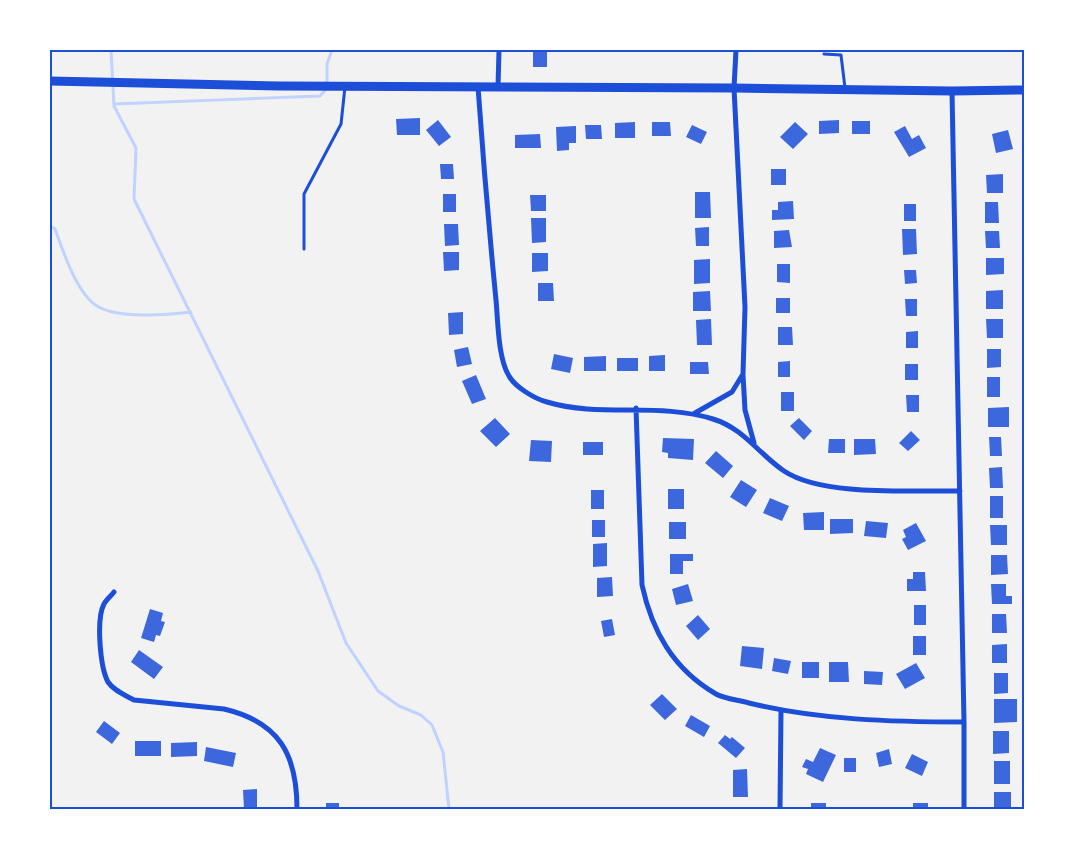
<svg xmlns="http://www.w3.org/2000/svg" width="1074" height="859" font-family="Poppins,sans-serif">
<style>
.lines{fill:none;stroke-linecap:round;stroke-linejoin:round}
.stream{stroke:#bfd3fe;stroke-width:3}
.building{fill:#3d67dc}
.service{stroke:#1d4ed8;stroke-width:3}
.minor{stroke:#1d4ed8;stroke-width:5}
.secondary{stroke:#1d4ed8;stroke-width:9}
.neatline{fill:none;stroke:#1d4ed8;stroke-width:2}
</style>
<rect width="100%" height="100%" fill="#f2f2f2"/>
<g class="lines">
<path class="stream" d="M 111,50 L 114,106 L 136,148 L 134,199 L 318,571 L 346,643 L 378,691 L 399,706 L 421,715 L 432,725 L 443,752 L 449,809
M 114,104 L 320,96 L 327,88 L 327,64 L 332,50
M 50,226 L 55,229 C 63,251 77,294 97,306 C 118,319 167,315 191,312"/>
</g>
<path class="building" d="M 533,50 L 547,50 L 547,67 L 533,67 Z
M 420,118 L 420,135 L 397,135 L 396,119 Z
M 438,120 L 451,137 L 439,146 L 426,130 Z
M 839,120 L 839,133 L 819,134 L 819,121 Z
M 852,121 L 870,121 L 870,134 L 852,134 Z
M 635,122 L 635,138 L 615,138 L 615,123 Z
M 652,122 L 670,122 L 671,136 L 652,136 Z
M 795,122 L 808,134 L 793,149 L 780,137 Z
M 585,125 L 601,125 L 602,139 L 586,139 Z
M 692,125 L 707,132 L 701,144 L 686,137 Z
M 576,126 L 576,143 L 569,143 L 569,150 L 557,151 L 556,127 Z
M 905,126 L 912,139 L 919,135 L 926,148 L 909,157 L 894,132 Z
M 1008,130 L 1013,149 L 996,153 L 992,134 Z
M 540,134 L 541,148 L 515,148 L 515,135 Z
M 440,164 L 453,164 L 454,179 L 441,179 Z
M 771,169 L 786,169 L 786,185 L 771,185 Z
M 1003,174 L 1003,193 L 987,193 L 986,175 Z
M 695,192 L 710,192 L 711,218 L 695,218 Z
M 443,194 L 456,194 L 456,212 L 443,212 Z
M 530,195 L 546,195 L 546,211 L 531,211 Z
M 793,201 L 794,219 L 772,220 L 772,210 L 778,210 L 778,202 Z
M 985,202 L 998,202 L 999,223 L 985,223 Z
M 904,204 L 916,204 L 916,221 L 904,221 Z
M 531,218 L 546,218 L 546,242 L 532,243 Z
M 444,224 L 458,224 L 459,245 L 445,246 Z
M 709,227 L 709,246 L 696,246 L 695,228 Z
M 902,229 L 916,229 L 917,254 L 903,255 Z
M 789,230 L 792,247 L 774,248 L 774,231 Z
M 985,231 L 999,231 L 1000,248 L 986,248 Z
M 443,252 L 459,252 L 459,270 L 444,271 Z
M 532,253 L 548,253 L 548,271 L 532,272 Z
M 986,258 L 1004,258 L 1004,274 L 986,275 Z
M 710,259 L 710,283 L 694,284 L 694,260 Z
M 777,264 L 790,264 L 790,283 L 777,282 Z
M 904,270 L 916,270 L 917,283 L 905,284 Z
M 538,283 L 553,283 L 554,301 L 538,301 Z
M 1003,290 L 1003,309 L 986,309 L 986,291 Z
M 710,291 L 711,311 L 693,311 L 693,292 Z
M 776,298 L 790,298 L 790,313 L 776,313 Z
M 905,299 L 917,299 L 917,316 L 906,316 Z
M 463,312 L 463,334 L 449,335 L 448,313 Z
M 711,319 L 712,345 L 697,345 L 696,320 Z
M 986,319 L 1003,319 L 1003,338 L 987,338 Z
M 778,327 L 792,327 L 793,345 L 778,345 Z
M 918,331 L 918,348 L 906,348 L 906,332 Z
M 468,347 L 472,364 L 457,367 L 454,350 Z
M 987,349 L 1001,349 L 1001,367 L 987,368 Z
M 554,354 L 573,358 L 570,373 L 551,369 Z
M 665,355 L 665,371 L 649,371 L 649,356 Z
M 606,356 L 606,371 L 584,371 L 584,357 Z
M 617,358 L 638,358 L 638,371 L 617,371 Z
M 790,361 L 790,377 L 778,377 L 778,362 Z
M 690,362 L 708,362 L 709,374 L 690,374 Z
M 905,364 L 918,364 L 918,380 L 905,380 Z
M 476,375 L 486,399 L 472,404 L 462,381 Z
M 987,377 L 1000,377 L 1000,397 L 987,397 Z
M 781,392 L 794,392 L 794,411 L 781,411 Z
M 906,395 L 919,395 L 919,412 L 907,412 Z
M 1009,407 L 1009,427 L 988,427 L 988,408 Z
M 495,418 L 510,434 L 496,447 L 480,431 Z
M 799,418 L 812,431 L 804,440 L 790,426 Z
M 911,431 L 920,440 L 908,451 L 899,443 Z
M 989,437 L 1001,437 L 1002,456 L 990,456 Z
M 663,438 L 694,439 L 693,460 L 668,458 L 668,453 L 662,452 Z
M 829,439 L 845,439 L 845,453 L 828,453 Z
M 854,439 L 875,439 L 876,454 L 854,455 Z
M 531,440 L 552,441 L 551,462 L 529,461 Z
M 583,442 L 603,442 L 603,455 L 583,455 Z
M 716,451 L 733,466 L 723,478 L 705,463 Z
M 1002,467 L 1003,488 L 990,488 L 989,468 Z
M 741,480 L 757,490 L 746,507 L 730,497 Z
M 668,489 L 684,489 L 684,509 L 668,509 Z
M 591,490 L 604,490 L 604,509 L 591,509 Z
M 990,496 L 1003,496 L 1003,518 L 990,518 Z
M 770,498 L 789,506 L 782,521 L 763,513 Z
M 824,512 L 824,530 L 804,530 L 803,513 Z
M 830,519 L 853,519 L 853,533 L 830,534 Z
M 592,520 L 605,520 L 605,537 L 592,537 Z
M 866,521 L 888,523 L 886,538 L 864,536 Z
M 669,522 L 686,522 L 686,539 L 669,539 Z
M 916,523 L 926,541 L 908,550 L 902,539 L 906,537 L 903,530 Z
M 990,525 L 1007,525 L 1007,545 L 991,545 Z
M 607,543 L 607,566 L 593,567 L 593,544 Z
M 670,554 L 693,554 L 693,561 L 683,561 L 683,574 L 670,574 Z
M 991,555 L 1007,555 L 1008,574 L 991,575 Z
M 913,572 L 925,572 L 926,591 L 907,591 L 907,579 L 913,579 Z
M 612,577 L 613,596 L 597,597 L 597,578 Z
M 688,584 L 693,601 L 676,605 L 672,589 Z
M 991,584 L 1006,584 L 1006,596 L 1012,596 L 1012,604 L 992,604 Z
M 914,605 L 926,605 L 926,625 L 914,625 Z
M 150,609 L 163,613 L 161,621 L 165,622 L 160,636 L 156,635 L 154,642 L 141,638 Z
M 992,614 L 1006,614 L 1007,633 L 992,633 Z
M 698,615 L 710,629 L 698,640 L 686,626 Z
M 612,619 L 615,635 L 604,637 L 601,621 Z
M 913,636 L 926,636 L 926,655 L 913,655 Z
M 1007,644 L 1007,663 L 992,663 L 992,645 Z
M 742,646 L 764,648 L 762,669 L 740,666 Z
M 139,650 L 163,667 L 154,679 L 131,662 Z
M 774,658 L 791,661 L 788,674 L 772,671 Z
M 802,662 L 819,662 L 819,678 L 802,678 Z
M 829,662 L 848,662 L 849,682 L 829,682 Z
M 916,663 L 925,678 L 905,689 L 896,674 Z
M 864,671 L 883,672 L 882,685 L 864,684 Z
M 994,673 L 1008,673 L 1008,693 L 994,694 Z
M 662,694 L 677,709 L 665,720 L 650,705 Z
M 994,699 L 1017,699 L 1017,722 L 994,723 Z
M 691,715 L 710,726 L 704,737 L 685,726 Z
M 104,721 L 120,733 L 112,744 L 96,732 Z
M 993,731 L 1009,731 L 1009,753 L 993,754 Z
M 725,735 L 730,739 L 732,737 L 745,748 L 736,758 L 718,743 Z
M 135,741 L 161,741 L 161,756 L 135,756 Z
M 197,742 L 197,756 L 171,757 L 171,743 Z
M 206,747 L 236,753 L 233,767 L 204,761 Z
M 820,748 L 836,755 L 823,782 L 806,774 L 808,769 L 802,767 L 806,759 L 813,762 Z
M 889,749 L 892,764 L 879,767 L 876,753 Z
M 912,754 L 928,762 L 922,776 L 905,768 Z
M 844,758 L 856,758 L 856,772 L 844,772 Z
M 994,761 L 1010,761 L 1010,784 L 994,784 Z
M 747,769 L 748,797 L 733,797 L 733,770 Z
M 257,789 L 257,809 L 244,809 L 243,790 Z
M 994,792 L 1011,792 L 1011,809 L 994,809 Z
M 326,803 L 339,803 L 339,809 L 326,809 Z
M 811,803 L 826,803 L 826,809 L 811,809 Z
M 913,803 L 928,803 L 928,809 L 913,809 Z"/>
<g class="lines">
<path class="service" d="M 824,54 L 841,55 L 845,88
M 304,249 L 304,194 L 341,124 L 345,87"/>
<path class="minor" d="M 478,87 C 483,158 489,229 496,300 C 498,321 498,359 509,376 C 515,387 535,399 547,402 C 600,418 659,402 713,419 C 743,428 759,454 784,471 C 823,497 913,490 960,491
M 498,87 L 499,50
M 952,91 L 964,722 L 964,809
M 743,375 L 745,410 L 754,443
M 636,408 L 642,585 C 652,631 673,669 716,694 C 725,699 739,700 749,703 C 819,720 892,722 964,722
M 695,413 L 732,392 L 743,374 L 745,307 L 734,88 L 736,50
M 114,592 C 111,596 106,600 104,604 C 96,619 100,667 108,682 C 114,691 125,695 134,700 L 224,709 C 279,722 297,754 297,809
M 780,809 L 781,711"/>
<path class="secondary" d="M 50,81 L 279,86 L 734,88 L 952,91 L 1024,90"/>
</g>
<rect width="1074" height="859" fill="none" stroke="#ffffff" stroke-width="102"/>
<rect x="51" y="51" width="972" height="757" class="neatline"/>
</svg>
